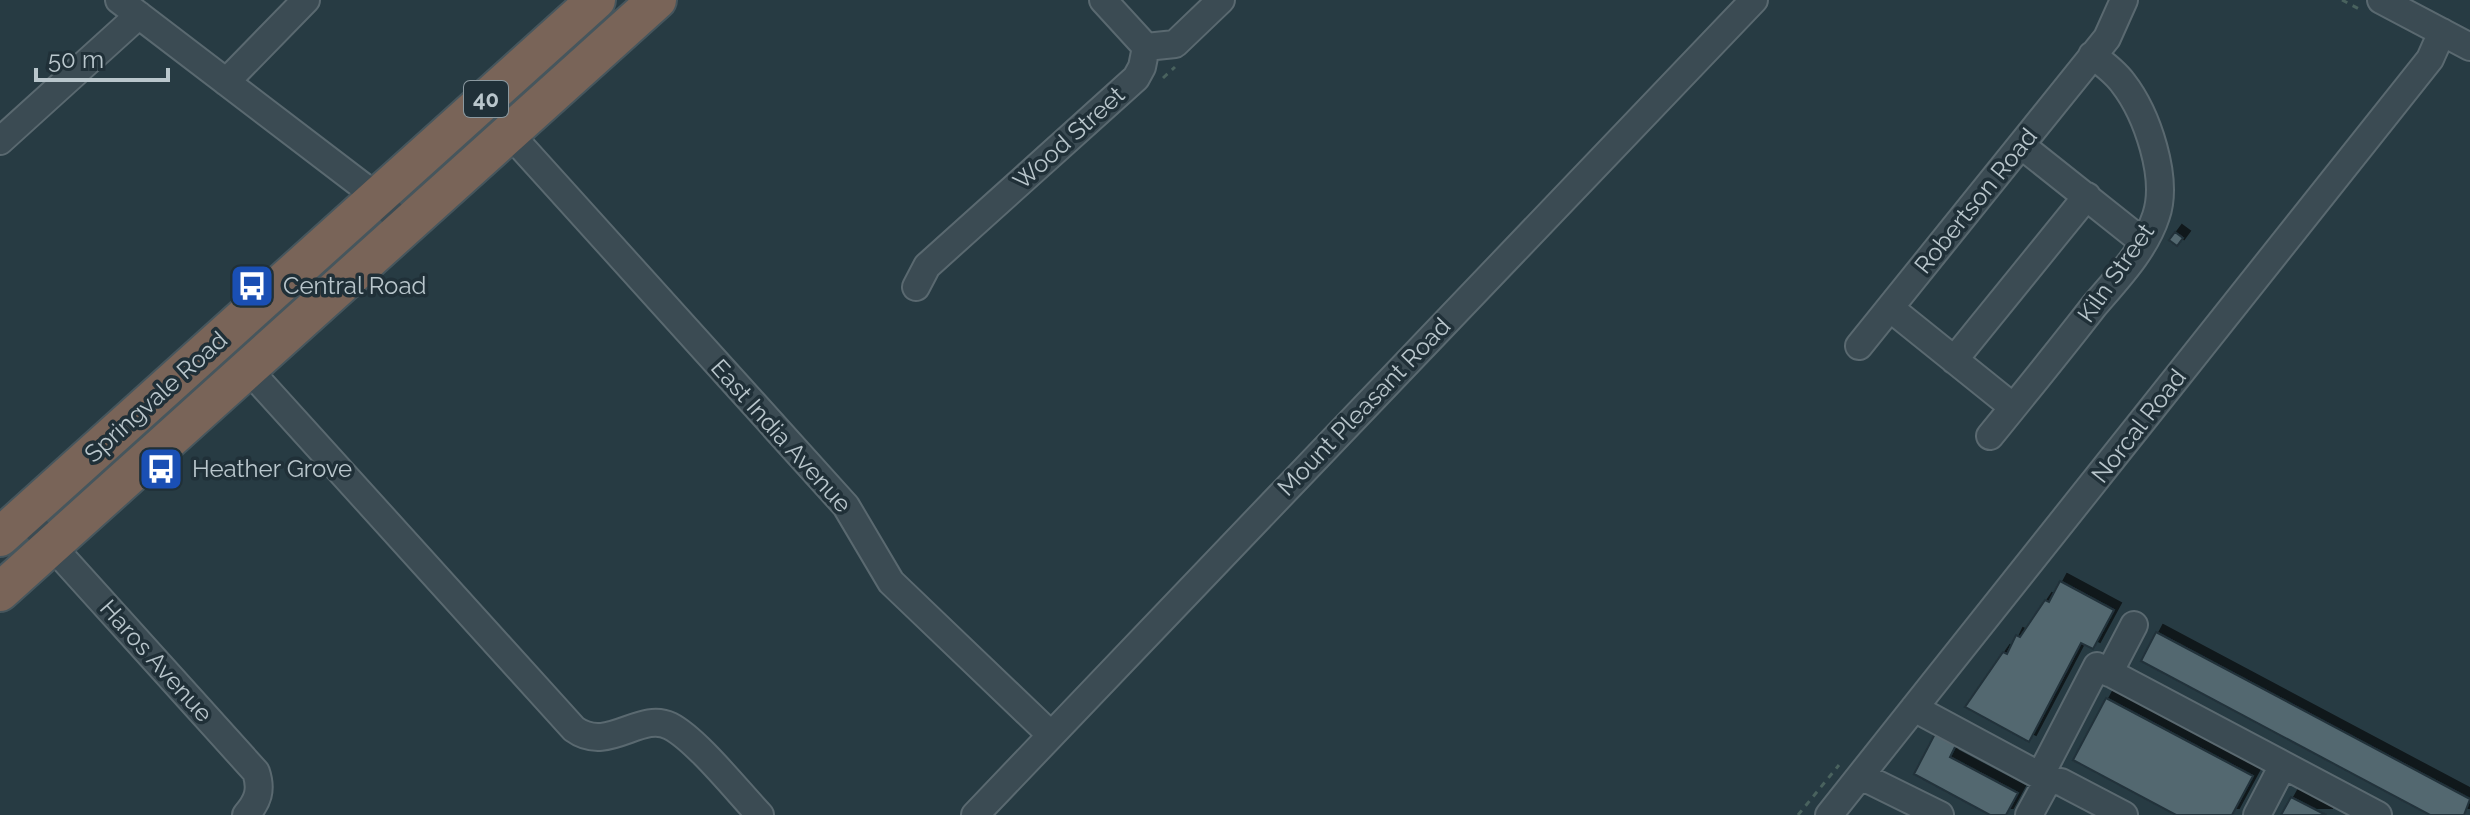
<svg xmlns="http://www.w3.org/2000/svg" width="2470" height="815" font-family="Raleway,sans-serif">
<style>
.building{fill:#536870;stroke:#22323a;stroke-width:2;filter:url(#shadow)}
.lines{fill:none;stroke-linecap:round;stroke-linejoin:round}
.minor-casing{stroke:#5a6970;stroke-width:30}
.highway-casing{stroke:#46565d;stroke-width:42}
.path{stroke:#49625e;stroke-width:3;stroke-dasharray:6 6;stroke-linecap:butt}
.minor{stroke:#3b4b53;stroke-width:26}
.highway{stroke:#796458;stroke-width:38}
.labels{text-anchor:middle;stroke-width:7;stroke-linejoin:round;paint-order:stroke}
.shield{fill:#203038;stroke:#8b99a0;stroke-width:2}
.shield-label{font-size:22px;font-weight:bold;fill:#b9c6cc}
.street-label{font-size:24px;fill:#b9c6cc;stroke:#203038}
.poi-label{font-size:24px;fill:#b9c6cc;stroke:#203038;text-anchor:start}
</style>
<defs>
<filter id="shadow"><feDropShadow dx="7" dy="-7" stdDeviation="0" flood-color="#0009"/></filter>
</defs>
<rect width="100%" height="100%" fill="#273b43"/>
<path class="building" d="M 2175,232 L 2183,238 L 2177,246 L 2169,240 Z
M 2060,581 L 2114,610 L 2093,649 L 2081,643 L 2029,742 L 1965,707 L 2003,652 L 2007,654 L 2016,635 L 2020,637 L 2045,600 L 2049,602 Z
M 2156,632 L 2470,799 L 2464,815 L 2430,815 L 2141,661 Z
M 2106,698 L 2253,776 L 2232,815 L 2176,815 L 2073,760 Z
M 1937,730 L 1958,741 L 1950,757 L 2018,793 L 2006,815 L 1990,815 L 1914,774 Z
M 2291,797 L 2326,815 L 2281,815 Z"/>
<g class="lines">
<g class="minor-casing">
<path id="minor" d="M 119,0 L 377,197 L 405,228
M 1103,0 L 1146,47
M 2381,0 L 2470,47
M 226,82 L 306,0
M 510,134 L 846,506 L 891,582 L 1051,735
M 0,141 L 139,15
M 2021,145 L 2143,242
M 916,287 L 927,266 L 1136,78 L 1142,67 L 1146,47 L 1175,44 L 1221,0
M 1890,308 L 2013,407
M 1859,346 L 2107,38 L 2124,0
M 1954,360 L 2087,196
M 248,369 L 574,729 C 608,754 640,711 670,726 C 696,739 738,792 760,815
M 1990,436 C 2025,393 2060,350 2094,306 C 2117,279 2145,250 2156,216 C 2169,178 2147,114 2123,83 C 2115,72 2103,63 2092,55
M 24,515 L 256,772 C 262,790 258,801 246,815
M 2109,673 L 2134,625
M 1914,708 L 2048,780 L 2061,782 L 2124,815
M 1861,776 L 1940,815
M 2040,776 L 2097,666 L 2378,815
M 975,815 L 1754,0
M 1829,815 L 2430,59 L 2442,32
M 2029,815 L 2048,780
M 2257,815 L 2283,765"/>
</g>
<g class="highway-casing">
<path id="highway" d="M 0,537 L 596,0
M 0,592 L 657,0"/>
</g>
<path class="path" d="M 2342,0 L 2363,11
M 1163,78 L 1175,67
M 1798,815 L 1839,765"/>
<use href="#minor" class="minor"/>
<use href="#highway" class="highway"/>
</g>
<defs>
<g id="bus-square" transform="scale(2.3)"><rect x="-9" y="-9" width="18" height="18" rx="4" fill="#1a4fb4" stroke="#203038"/><path d="M-5-6H5V4H4V6H2V4H-2V6H-4V4H-5ZM-3.5-4V0h7V-4ZM-3.5 1.2v1.5H-2V1.2ZM2 1.2v1.5H3.5V1.2Z" fill="#fff"/></g>
</defs>
<g fill-rule="evenodd">
<use href="#bus-square" x="252" y="286"/>
<use href="#bus-square" x="161" y="469"/>
</g>
<g class="labels">
<rect class="shield" x="464" y="81" width="44" height="36" rx="6"/>
<g class="shield-label">
<text x="486" y="107">40</text>
</g>
<g class="street-label">
<text transform="translate(1069 138) rotate(-42)" y="8">Wood Street</text>
<text transform="translate(1976 201) rotate(-51)" y="8">Robertson Road</text>
<text transform="translate(2116 273) rotate(-55)" y="8">Kiln Street</text>
<text transform="translate(156 397) rotate(-42)" y="8">Springvale Road</text>
<text transform="translate(1364 407) rotate(-46)" y="8">Mount Pleasant Road</text>
<text transform="translate(2139 426) rotate(-52)" y="8">Norcal Road</text>
<text transform="translate(781 436) rotate(48)" y="8">East India Avenue</text>
<text transform="translate(156 661) rotate(48)" y="8">Haros Avenue</text>
</g>
<g class="poi-label">
<text x="283" y="294">Central Road</text>
<text x="192" y="477">Heather Grove</text>
</g>
</g>
<path d="M36 68v12h132v-12" fill="none" stroke="#b9c6cc" stroke-width="4"/>
<text x="48" y="68" font-size="24" fill="#b9c6cc" stroke="#203038" stroke-width="6" paint-order="stroke">50 m</text>
</svg>
